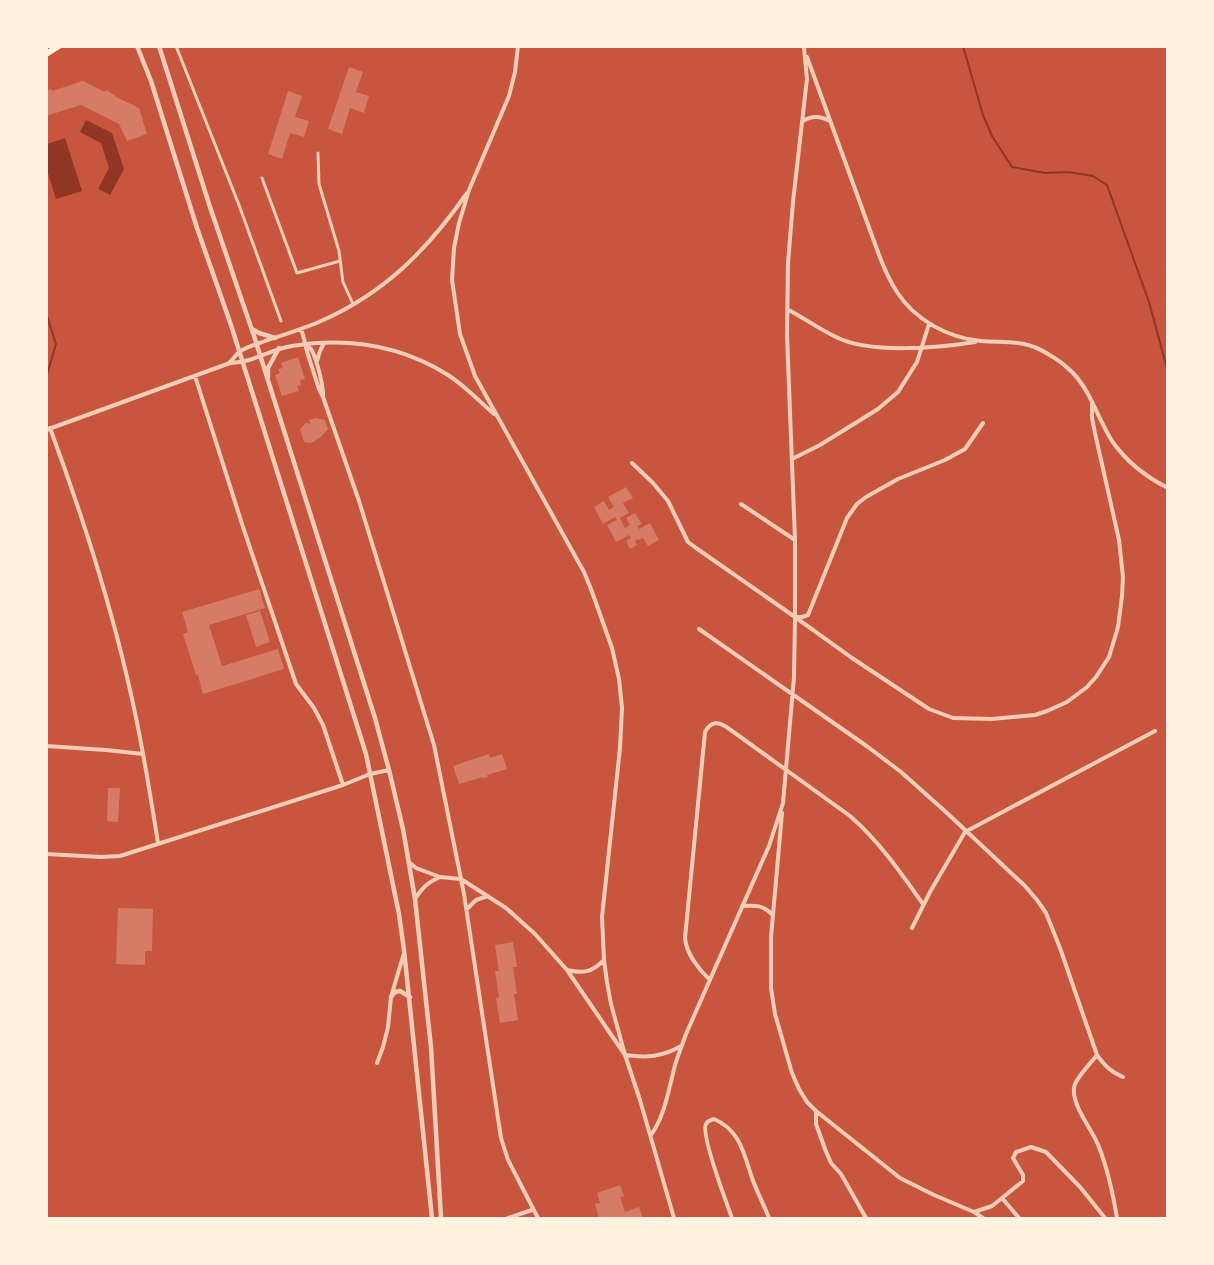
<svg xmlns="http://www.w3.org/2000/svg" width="1214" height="1265" font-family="'Noto Sans',sans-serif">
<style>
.water{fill:#8f3625}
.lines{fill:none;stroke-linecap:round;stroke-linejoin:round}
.stream{stroke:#8f3625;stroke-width:2}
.building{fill:#d67c66}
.pedestrian{stroke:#f1ccb7;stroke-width:3}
.minor{stroke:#f1ccb7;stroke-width:4}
.tertiary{stroke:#f1ccb7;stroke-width:4.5}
.primary{stroke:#fff3e0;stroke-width:6}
</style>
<rect width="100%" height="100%" fill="#c8553d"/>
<path class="water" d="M 86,120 L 112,133 L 124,169 L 110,195 L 98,189 L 109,168 L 101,143 L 80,132 Z
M 65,138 L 82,191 L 56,199 L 47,170 L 47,144 Z"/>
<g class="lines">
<path class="stream" d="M 963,46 L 983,115 L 992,136 L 1012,167 L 1045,173 L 1068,172 L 1093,176 L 1107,185 L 1149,302 L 1168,372
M 46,313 L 56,344 L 46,378"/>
</g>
<path class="building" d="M 349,67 L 363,72 L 356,92 L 369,96 L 364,113 L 350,108 L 342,134 L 328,129 Z
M 83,81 L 105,92 L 106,90 L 115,95 L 114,96 L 139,108 L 147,134 L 127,141 L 119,124 L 81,105 L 46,116 L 46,91 L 51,89 L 52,91 Z
M 288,91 L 302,96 L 295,117 L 309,121 L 304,137 L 290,133 L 282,159 L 268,154 Z
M 298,357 L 305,379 L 300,380 L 301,385 L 297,386 L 299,391 L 282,396 L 275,375 L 280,373 L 278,369 L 283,368 L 281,363 Z
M 316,418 L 325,420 L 328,429 L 321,437 L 315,440 L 315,442 L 309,443 L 304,442 L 300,429 L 306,423 L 310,424 L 309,420 Z
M 626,487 L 633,498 L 623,503 L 629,513 L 620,518 L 625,528 L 630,525 L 626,518 L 635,513 L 642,524 L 637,526 L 639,529 L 650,523 L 659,540 L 648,546 L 643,538 L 639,540 L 638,539 L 635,541 L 637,545 L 630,549 L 626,541 L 631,538 L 629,535 L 616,542 L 607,525 L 617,520 L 615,517 L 603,524 L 594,507 L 604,501 L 609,510 L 614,507 L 608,497 Z
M 259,589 L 265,608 L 209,625 L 222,666 L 278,649 L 284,669 L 203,694 L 198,675 L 196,675 L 183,634 L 188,632 L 182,612 Z
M 260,611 L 270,642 L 256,647 L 246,615 Z
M 489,754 L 490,758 L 502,754 L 507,769 L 487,775 L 488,777 L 483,778 L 483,777 L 459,784 L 453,766 Z
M 108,788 L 120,788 L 118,822 L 107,821 Z
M 118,908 L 153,909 L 152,951 L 145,951 L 145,965 L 116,964 Z
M 513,942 L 517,967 L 513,967 L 517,994 L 514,994 L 518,1020 L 500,1023 L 496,998 L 499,997 L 495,971 L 499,971 L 495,945 Z
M 620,1185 L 624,1196 L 620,1197 L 625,1212 L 639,1207 L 643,1218 L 599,1218 L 595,1204 L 600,1203 L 597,1193 Z"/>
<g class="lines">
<path class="pedestrian" d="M 176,46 L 239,205 L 281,321
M 318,153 L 319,184 L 339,251 L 343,282 L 353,304
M 262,178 L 297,273 L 340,261"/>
<path class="minor" d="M 518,46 L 515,72 L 509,96 L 469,190 L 459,223 L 454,248 L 452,280 L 460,334 L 475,376 L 584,572 L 591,589 L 612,648 L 619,679 L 622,708 L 620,748 L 602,917 L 604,960 L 607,982 L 611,1004 L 625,1055 L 640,1100 L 674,1218
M 807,57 L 879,255 C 884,268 889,280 897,292 C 915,320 948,338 981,341 C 1006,343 1025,339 1048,354 C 1057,359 1066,366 1073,373 C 1091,392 1098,419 1112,441 C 1126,461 1146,477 1168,488
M 803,121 C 812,115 821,116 830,121
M 787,309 C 804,318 819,329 836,337 C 869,354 938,348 975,342
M 301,329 C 305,340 306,350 310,361 L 319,389 L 323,397 L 359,501 L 434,745 L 464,894 L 501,1138 L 508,1160 L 538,1218
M 307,346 C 309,347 310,348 311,349 C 316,356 324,388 323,396
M 317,361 L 320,351 L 324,343
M 230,362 C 233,359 236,355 239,352 C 246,347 257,344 265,341 C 283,335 303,329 321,321 C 385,293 428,249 467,193
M 195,376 L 243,527 L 296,684 L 314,708 L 323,725 L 343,785
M 50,428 C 80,509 107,592 127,677 C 140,731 149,787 158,843
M 46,430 L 230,363 C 252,363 271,349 292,346 C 348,337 400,345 448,375 C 465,386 479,401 494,414
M 792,459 L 820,445 L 878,409 L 898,392 L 917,362 L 929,324
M 632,463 L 653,483 L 668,501 L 688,542 L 696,548 L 795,617 L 852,658 L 929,709 L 953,718 L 992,719 L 1035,715 L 1047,711 L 1067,702 L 1087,687 L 1096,677 L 1109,657 L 1118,627 L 1122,596 L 1123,577 L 1119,540 L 1095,433 L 1092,418 L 1092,403
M 741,504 L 795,540
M 796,617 L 802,617 L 808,615 L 847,518 L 857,504 L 866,497 L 898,479 L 945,460 L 965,449 L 983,423
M 699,629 L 868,747 L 901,772 L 947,813 L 1025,886 L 1037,900 L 1046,913 L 1060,948 L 1097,1055 C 1105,1066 1111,1072 1123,1077
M 46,746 L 106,750 L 143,754
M 782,813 L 771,937 L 771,988 L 775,1014 L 792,1073 L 799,1089 L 807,1102 L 816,1111 L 816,1124 L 825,1149 L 831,1163 L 841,1174 L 866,1218
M 46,854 L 101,857 L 120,856 L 343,785 L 370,774 L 389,770
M 410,863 L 416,868 L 440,877 L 461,879 L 506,908 L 535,934 L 567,970 L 625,1055 C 647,1058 662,1057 681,1046
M 415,899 C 422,888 428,882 440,877
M 742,906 C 756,905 763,905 773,915
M 467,909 L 476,900 L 488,896
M 912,928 L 930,892 L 965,832 L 1155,731
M 567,970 C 583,974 592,972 603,961
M 710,980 C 699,970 686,953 685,938 L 705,732 C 711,721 718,721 728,728 L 850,816 C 879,841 901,873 923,904
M 1097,1055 C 1091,1063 1074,1080 1074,1088 C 1072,1107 1093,1130 1099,1147 C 1108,1170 1113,1194 1117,1218
M 377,1063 L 383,1047 L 388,1027 L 391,997 L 404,953
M 816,1111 L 900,1178 L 934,1195 L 974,1212 L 983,1218
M 651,1135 C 666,1114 669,1086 676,1062 C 679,1052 683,1043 686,1034 L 769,846 L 783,803 L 794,677 L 795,617 L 795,540 L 787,335 L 788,263 L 793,202 L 805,96 L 807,79 L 804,48
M 1002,1198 L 1023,1181 L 1023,1175 L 1013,1158 L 1016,1152 L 1031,1147 L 1046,1152 L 1080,1187 L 1105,1218
M 974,1212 L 992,1206 L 1002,1198 L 1019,1218
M 508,1218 L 532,1210
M 732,1218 C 727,1204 700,1134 706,1124 C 708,1120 710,1121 714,1119 C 740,1130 744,1154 752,1178 C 757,1192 764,1205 769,1218"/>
<path class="tertiary" d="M 137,46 L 151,81 L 197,228 L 231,325 L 366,754 L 399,914 L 404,950 L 432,1218
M 159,46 L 210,207 L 254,336 L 375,718 L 389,770 L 403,829 L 415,899 L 431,1047 L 441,1218
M 252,329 L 259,333 L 275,338
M 268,377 L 268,368 L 279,348
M 391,997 L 395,992 L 400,991 L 410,997"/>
<path class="primary" d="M 46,54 L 59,46"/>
</g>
<rect width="1214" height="1265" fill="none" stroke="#fff3e0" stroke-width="96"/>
</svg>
